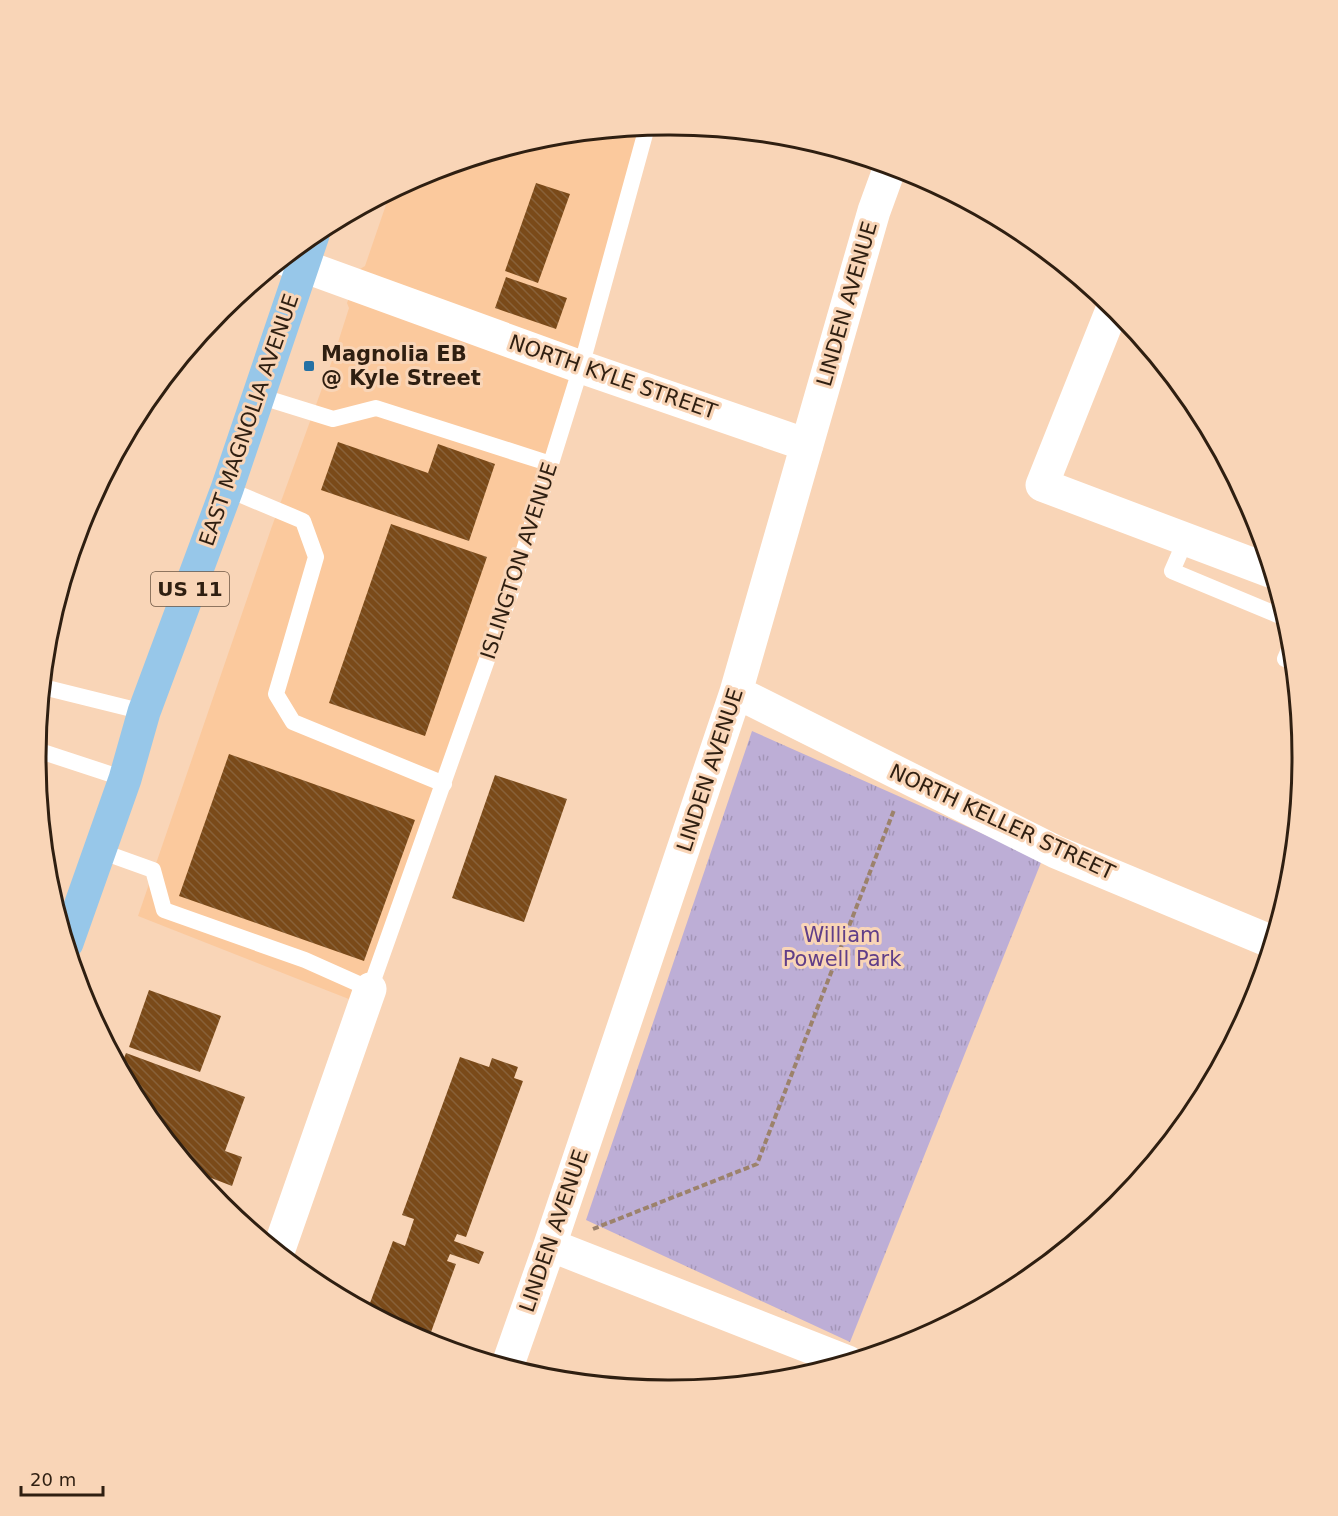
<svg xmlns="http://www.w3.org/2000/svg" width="1338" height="1516" font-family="'DejaVu Sans',sans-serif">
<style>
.built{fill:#fbc99d}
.park{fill:url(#park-tufts)}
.building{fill:url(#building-back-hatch)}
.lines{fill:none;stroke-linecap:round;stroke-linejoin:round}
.path{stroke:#9c826b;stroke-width:4;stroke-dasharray:6 3;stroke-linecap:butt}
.lane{stroke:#fff;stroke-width:16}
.street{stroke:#fff;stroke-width:33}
.primary{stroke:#97c7e9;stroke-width:33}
.poi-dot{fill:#2571a4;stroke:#f9d5b7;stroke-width:2}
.labels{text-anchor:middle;stroke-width:6;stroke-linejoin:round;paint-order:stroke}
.shield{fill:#f9d5b7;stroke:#6c5643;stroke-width:1.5}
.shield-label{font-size:20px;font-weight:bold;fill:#2f1f11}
.street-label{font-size:21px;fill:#2f1f11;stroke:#f9d5b7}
.poi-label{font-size:21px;font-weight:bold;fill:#2f1f11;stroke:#f9d5b7;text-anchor:start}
.park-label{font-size:21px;fill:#603e88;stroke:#f9d5b7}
.rim{fill:none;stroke:#2f1f11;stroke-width:3}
</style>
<defs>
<pattern id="park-tufts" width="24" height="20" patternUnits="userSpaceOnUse" patternTransform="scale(1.5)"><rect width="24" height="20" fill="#bdaed6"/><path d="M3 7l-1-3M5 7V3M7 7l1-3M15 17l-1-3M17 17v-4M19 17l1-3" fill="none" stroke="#a395b7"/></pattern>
<pattern id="building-back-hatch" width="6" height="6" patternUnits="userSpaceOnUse" patternTransform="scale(1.5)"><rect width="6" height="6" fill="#7a4a19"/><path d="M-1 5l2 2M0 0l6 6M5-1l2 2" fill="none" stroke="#886139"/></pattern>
</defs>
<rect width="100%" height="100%" fill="#f9d5b7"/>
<path class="built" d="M 647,127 L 581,367 L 364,1005 L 138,916 L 271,529 L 333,358 L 349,308 L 347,303 L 360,269 L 365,266 L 390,193 L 427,173 L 546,137 Z"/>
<path class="park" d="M 752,731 L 1042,860 L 850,1342 L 586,1220 Z"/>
<path class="building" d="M 536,183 L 570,194 L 538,283 L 505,271 Z
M 506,277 L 567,298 L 556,329 L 495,308 Z
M 338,442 L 428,473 L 438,444 L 495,464 L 469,541 L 321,490 Z
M 391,524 L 487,557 L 425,736 L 329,703 Z
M 229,754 L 415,820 L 364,961 L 179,896 Z
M 495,775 L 567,799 L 524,922 L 452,898 Z
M 149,990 L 221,1016 L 200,1072 L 129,1047 Z
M 126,1053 L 245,1097 L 225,1151 L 242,1157 L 232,1186 L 193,1171 L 142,1109 L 120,1068 Z
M 460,1057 L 489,1067 L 492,1058 L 518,1067 L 514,1078 L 523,1081 L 466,1237 L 457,1234 L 454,1241 L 484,1252 L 479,1264 L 450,1254 L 447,1261 L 456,1264 L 427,1343 L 367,1311 L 393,1241 L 405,1246 L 414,1219 L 402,1215 Z"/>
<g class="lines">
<path class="path" d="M 593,1229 L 757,1164 L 894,810"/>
<path class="lane" d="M 259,396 L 333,419 L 376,408 L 551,464
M 121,448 L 122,445
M 227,489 L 303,521 L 316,557 L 276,694 L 293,722 L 444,784
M 1186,539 L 1172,571 L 1285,618
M 1291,645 L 1285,659 L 1293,662
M 43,687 L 144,712
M 37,750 L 125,779
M 100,851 L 153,870 L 164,910 L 305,960 L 370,989 L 510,595 L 581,367 L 647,127"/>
<path class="street" d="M 284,259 L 581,367 L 807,445
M 1113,307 L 1042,485 L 1270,571
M 736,692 L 1056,852 L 1272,942
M 550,1245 L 848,1362
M 278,1252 L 370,989
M 507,1367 L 550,1245 L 736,692 L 874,211 L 890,167"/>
<path class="primary" d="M 67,943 L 125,779 L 144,712 L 227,489 L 313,235"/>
</g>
<rect class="poi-dot" x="303" y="360" width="12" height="12" rx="3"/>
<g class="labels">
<rect class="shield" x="151" y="572" width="78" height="34" rx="4.5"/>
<g class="shield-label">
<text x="190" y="596">US 11</text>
</g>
<g class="street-label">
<text transform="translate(847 304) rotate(-74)" y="7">LINDEN AVENUE</text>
<text transform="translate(613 377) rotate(19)" y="7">NORTH KYLE STREET</text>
<text transform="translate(249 420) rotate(-71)" y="7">EAST MAGNOLIA AVENUE</text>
<text transform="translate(519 561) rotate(-72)" y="7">ISLINGTON AVENUE</text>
<text transform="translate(710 770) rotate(-72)" y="7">LINDEN AVENUE</text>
<text transform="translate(1002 822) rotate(25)" y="7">NORTH KELLER STREET</text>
<text transform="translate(554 1231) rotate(-71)" y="7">LINDEN AVENUE</text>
</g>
<g class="poi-label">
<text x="321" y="361">Magnolia EB<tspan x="321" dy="24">@ Kyle Street</tspan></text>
</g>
<g class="park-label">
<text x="842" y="942">William<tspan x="842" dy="24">Powell Park</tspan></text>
</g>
</g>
<path d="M0 0H1338V1516H0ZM668 135H670A622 622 0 0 1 1292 757V758A622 622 0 0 1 670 1380H668A622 622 0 0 1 46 758V757A622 622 0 0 1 668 135Z" fill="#f9d5b7" fill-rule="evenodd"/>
<path class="rim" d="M668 135H670A622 622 0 0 1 1292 757V758A622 622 0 0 1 670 1380H668A622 622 0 0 1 46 758V757A622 622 0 0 1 668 135Z"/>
<path d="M21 1486v9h82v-9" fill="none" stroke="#2f1f11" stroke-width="3"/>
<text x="30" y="1486" font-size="18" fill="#2f1f11" stroke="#f9d5b7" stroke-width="4.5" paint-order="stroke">20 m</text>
</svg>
